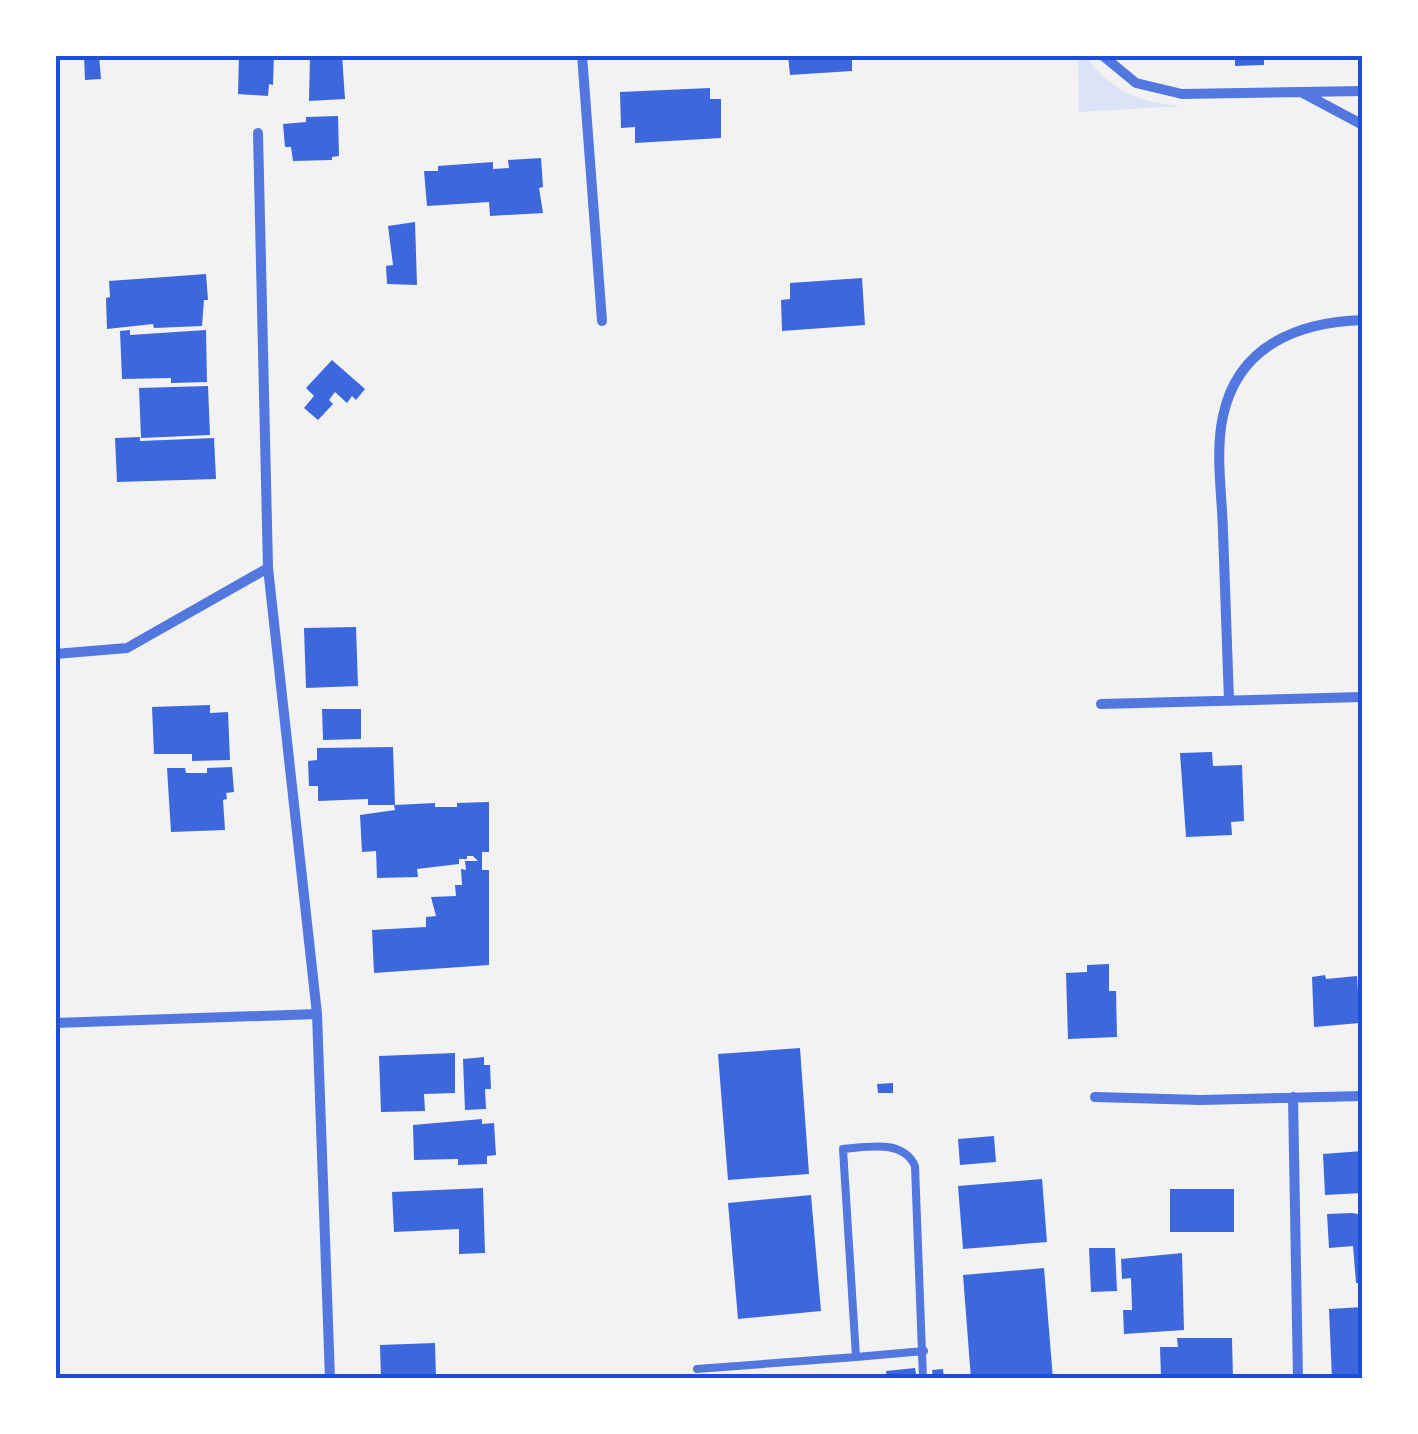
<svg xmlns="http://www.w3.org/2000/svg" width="1418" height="1434" font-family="'Nunito Sans',sans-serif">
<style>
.green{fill:#dbe4f7}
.building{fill:#3d67dc}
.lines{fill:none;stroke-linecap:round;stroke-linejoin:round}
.service{stroke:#5277de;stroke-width:8}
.minor{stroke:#5277de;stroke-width:10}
.neatline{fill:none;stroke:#1d4ed8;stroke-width:4}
</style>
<rect width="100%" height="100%" fill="#f2f2f2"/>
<path class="green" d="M 1078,55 L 1084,55 C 1113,92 1135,101 1182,106 L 1079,112 Z"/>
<path class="building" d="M 84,55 L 99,55 L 101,79 L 85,80 Z
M 239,55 L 274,55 L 273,85 L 269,84 L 268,96 L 238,94 Z
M 310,55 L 342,55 L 345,99 L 309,101 Z
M 788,55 L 852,55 L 852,71 L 790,75 Z
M 1235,55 L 1264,55 L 1264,65 L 1235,66 Z
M 710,88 L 710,99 L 721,99 L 721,138 L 635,143 L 635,127 L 621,128 L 620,92 Z
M 338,116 L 339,156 L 332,157 L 332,160 L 293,161 L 291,147 L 285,147 L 283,124 L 306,122 L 306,117 Z
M 541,158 L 543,187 L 539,188 L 543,213 L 490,216 L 489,202 L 427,206 L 424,171 L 438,171 L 438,166 L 493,162 L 493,169 L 509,168 L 508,160 Z
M 415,222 L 417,285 L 387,284 L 386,266 L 393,265 L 388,226 Z
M 206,274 L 208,300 L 204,300 L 202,326 L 154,328 L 153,324 L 107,329 L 106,298 L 110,297 L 109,281 Z
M 862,278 L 865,325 L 782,331 L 781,300 L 790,299 L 790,283 Z
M 130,330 L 130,335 L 206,330 L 207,382 L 171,383 L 171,378 L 122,379 L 120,331 Z
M 332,360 L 365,389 L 356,400 L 352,396 L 347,403 L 335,392 L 329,400 L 333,404 L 318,420 L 304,408 L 314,396 L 306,388 Z
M 208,386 L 210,435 L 141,438 L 139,388 Z
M 140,437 L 140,441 L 214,438 L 216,479 L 117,482 L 115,438 Z
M 356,627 L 358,686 L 306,688 L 304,628 Z
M 210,705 L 210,713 L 228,712 L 230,760 L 192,761 L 192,754 L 154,754 L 152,707 Z
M 322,709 L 361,709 L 361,739 L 323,740 Z
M 1359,740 L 1363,740 L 1363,772 L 1359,772 Z
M 393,747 L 395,805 L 435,803 L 435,807 L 457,807 L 457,803 L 489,802 L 489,852 L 482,852 L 482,870 L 489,870 L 489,965 L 374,973 L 372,930 L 426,927 L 426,917 L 436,916 L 431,897 L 456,896 L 455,885 L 462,885 L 461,869 L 466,870 L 465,861 L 478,861 L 473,856 L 467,856 L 467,859 L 459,859 L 459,864 L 417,869 L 418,877 L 377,878 L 376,851 L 362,852 L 360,815 L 395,810 L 394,805 L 368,805 L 368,799 L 318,801 L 318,786 L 309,786 L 308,761 L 317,760 L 317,748 Z
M 1212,752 L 1213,766 L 1242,765 L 1244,821 L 1231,822 L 1232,835 L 1186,837 L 1180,753 Z
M 232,767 L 234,792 L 226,793 L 227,799 L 223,800 L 225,830 L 171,832 L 167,768 L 185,768 L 186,773 L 207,773 L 207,768 Z
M 1109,964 L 1109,991 L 1116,991 L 1117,1037 L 1068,1039 L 1066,973 L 1087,972 L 1087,965 Z
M 1325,975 L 1326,979 L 1357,976 L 1360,1023 L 1314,1027 L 1312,977 Z
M 800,1048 L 809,1174 L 728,1180 L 718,1054 Z
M 455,1053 L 455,1093 L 424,1094 L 425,1111 L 381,1112 L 379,1056 Z
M 484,1057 L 484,1065 L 490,1065 L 491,1089 L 485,1089 L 486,1109 L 465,1110 L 463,1059 Z
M 893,1083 L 893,1093 L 878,1093 L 877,1084 Z
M 482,1119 L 482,1124 L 494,1123 L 496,1155 L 487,1156 L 487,1164 L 458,1165 L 458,1159 L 414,1160 L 413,1125 Z
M 994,1136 L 996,1162 L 960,1165 L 958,1139 Z
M 1363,1151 L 1363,1193 L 1325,1195 L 1323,1154 Z
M 1042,1179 L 1047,1242 L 963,1249 L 958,1186 Z
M 483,1188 L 485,1253 L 459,1254 L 459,1229 L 394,1232 L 392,1192 Z
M 1170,1189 L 1234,1189 L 1234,1232 L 1170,1232 Z
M 811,1195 L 821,1311 L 738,1319 L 728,1203 Z
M 1352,1213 L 1363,1215 L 1363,1283 L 1356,1283 L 1353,1246 L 1329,1248 L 1327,1214 Z
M 1089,1248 L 1115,1248 L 1117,1291 L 1091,1292 Z
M 1182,1253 L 1184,1330 L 1124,1334 L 1123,1310 L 1132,1310 L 1131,1278 L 1122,1279 L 1121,1259 Z
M 1044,1268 L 1053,1379 L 971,1379 L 963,1275 Z
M 1363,1307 L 1363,1379 L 1332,1379 L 1329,1309 Z
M 1177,1338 L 1232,1338 L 1233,1379 L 1161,1377 L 1160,1347 L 1178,1347 Z
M 435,1343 L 436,1379 L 381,1379 L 380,1345 Z
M 915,1368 L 917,1379 L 887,1379 L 886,1371 Z
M 943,1369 L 944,1379 L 933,1379 L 932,1370 Z"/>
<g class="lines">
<path class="service" d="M 856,1357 L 924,1351
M 697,1369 L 856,1357 L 843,1149 C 868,1147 903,1139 915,1166 L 923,1379"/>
<path class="minor" d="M 582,55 L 602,321
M 1102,55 L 1136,83 L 1182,94 L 1363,91
M 1303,93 L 1363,125
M 258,133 L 268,568 L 317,1014 L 330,1379
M 55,654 L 127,648 L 268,568
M 1229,701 C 1227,644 1225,588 1223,531 C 1222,494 1215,452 1223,416 C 1238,345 1299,322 1363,320
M 1101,704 L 1363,697
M 55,1023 L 317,1014
M 1095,1097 L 1201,1100 L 1363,1096
M 1293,1097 L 1298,1379"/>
</g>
<rect width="1418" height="1434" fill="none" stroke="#ffffff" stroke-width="115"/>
<rect x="58" y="58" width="1302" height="1318" class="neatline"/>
</svg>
